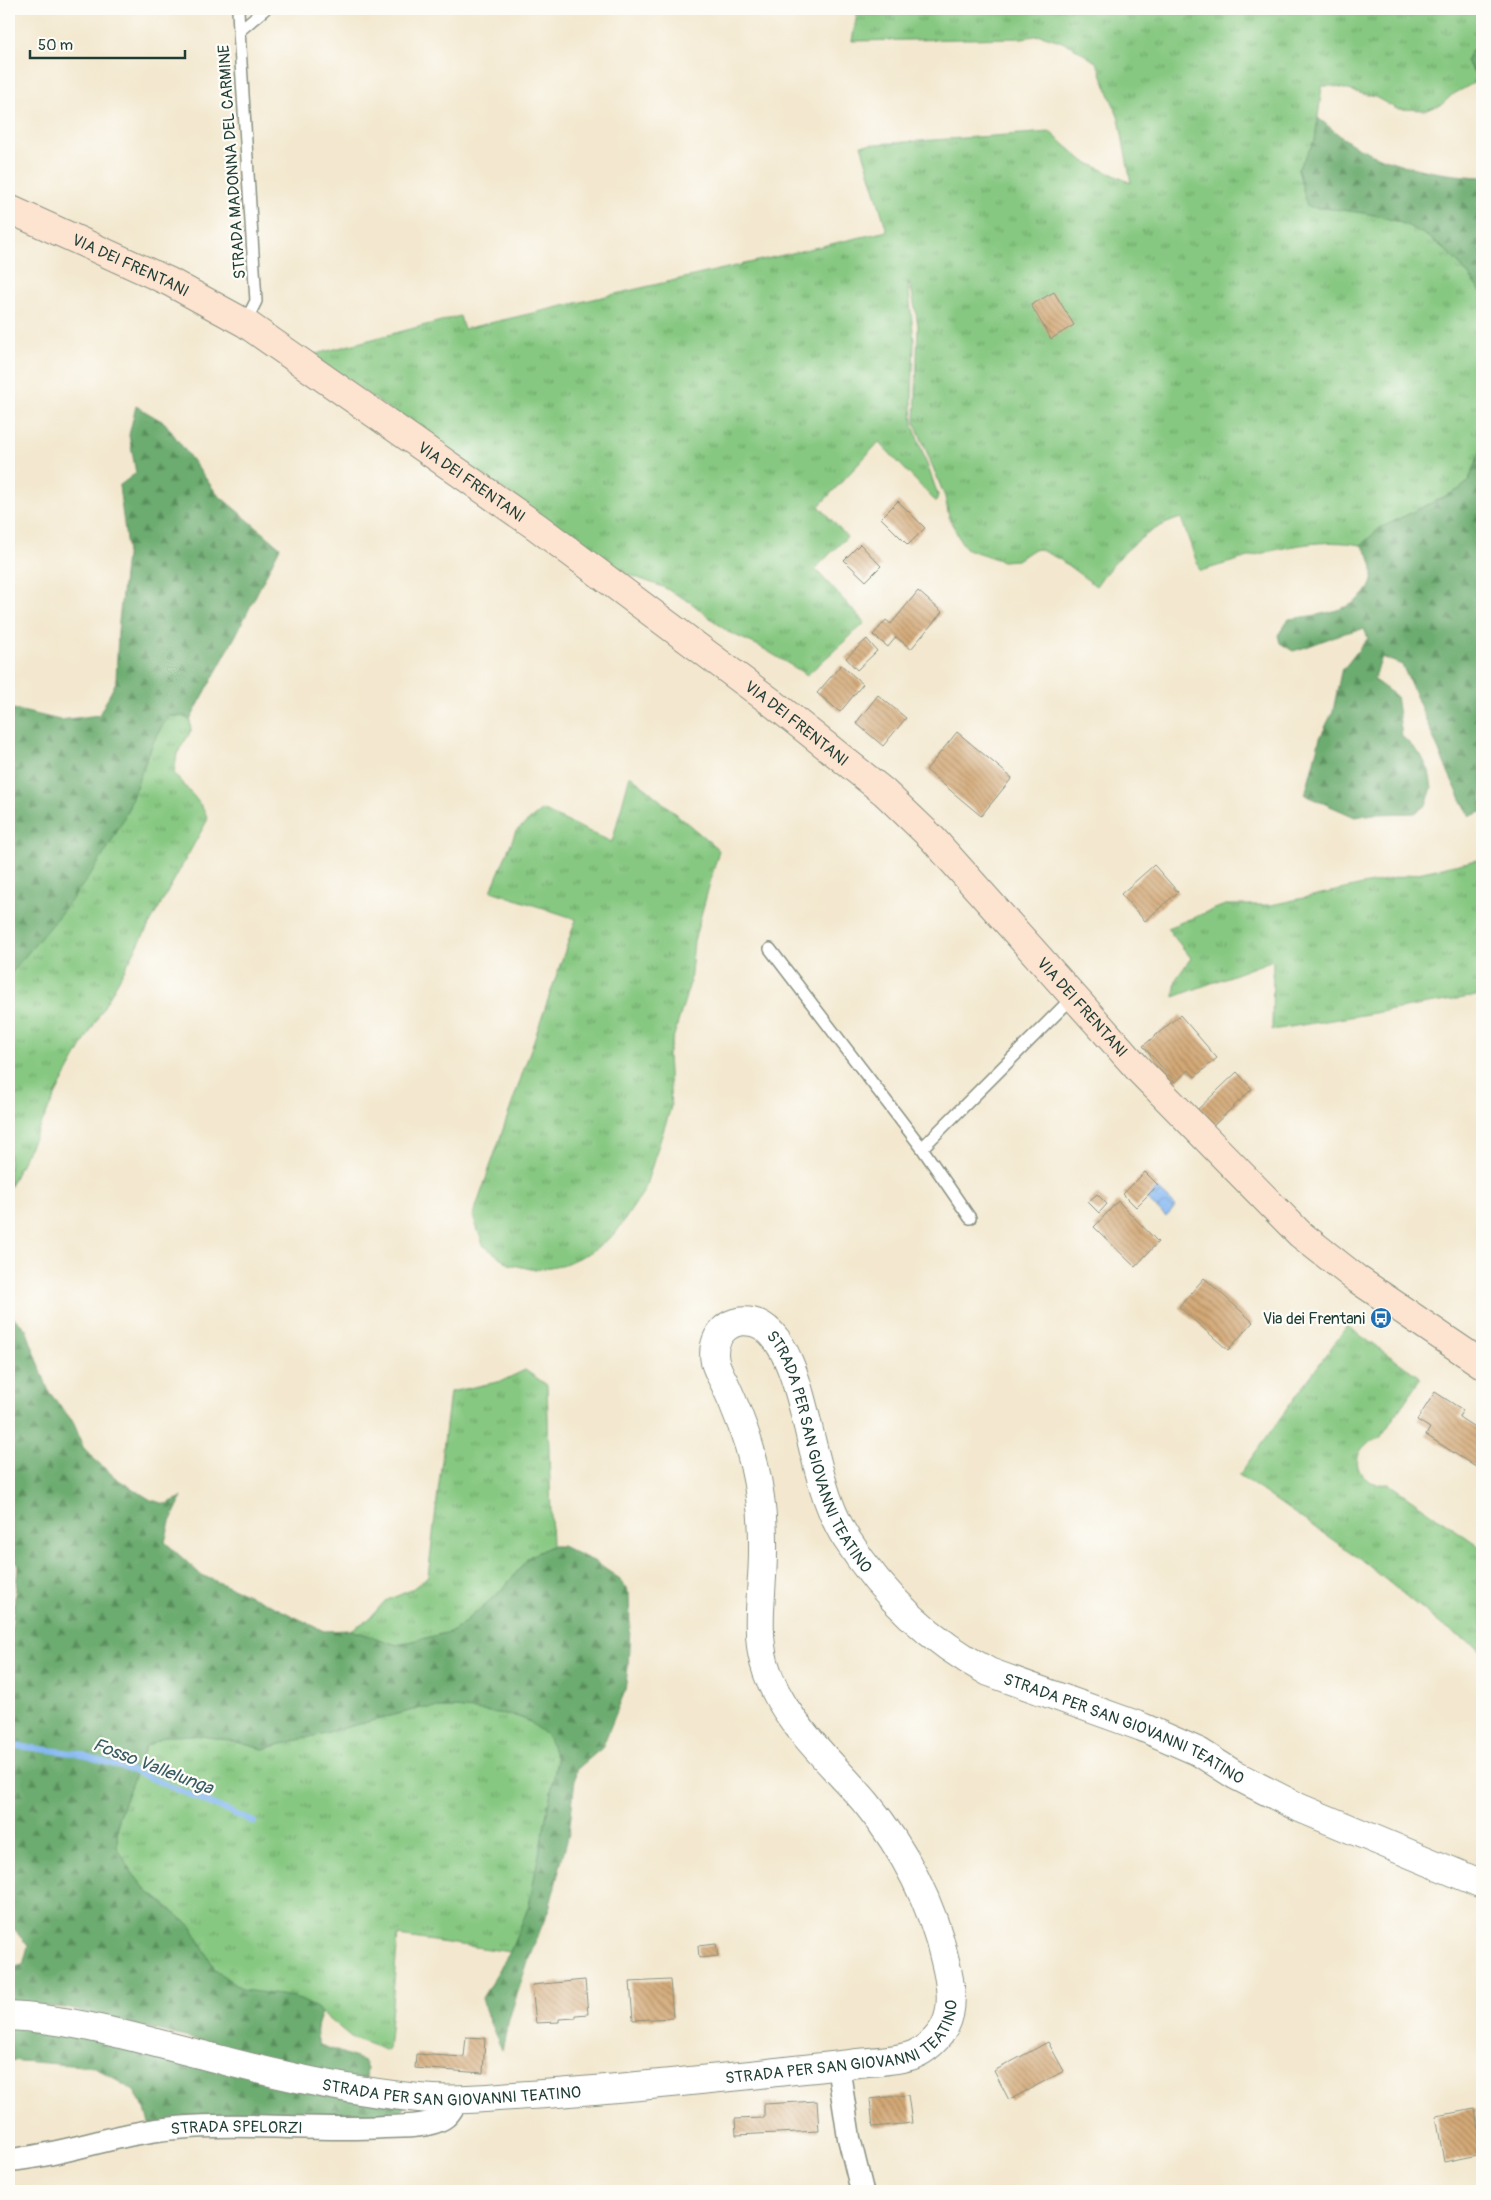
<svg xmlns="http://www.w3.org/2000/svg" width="1491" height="2200" font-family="Pangolin,sans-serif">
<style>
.grass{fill:url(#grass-tufts);stroke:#52825a}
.forest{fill:url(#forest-firs);stroke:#467452}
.water{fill:url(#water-waves);stroke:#527a94}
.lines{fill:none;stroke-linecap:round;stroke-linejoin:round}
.stream{stroke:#86b8f3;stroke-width:6}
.building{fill:url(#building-back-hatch)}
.service-casing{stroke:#899282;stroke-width:14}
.minor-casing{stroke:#899282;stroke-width:25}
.tertiary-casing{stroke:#899282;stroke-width:30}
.secondary-casing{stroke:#899282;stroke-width:30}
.service{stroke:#fff;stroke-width:11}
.minor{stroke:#fff;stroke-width:22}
.tertiary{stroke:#fff;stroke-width:28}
.secondary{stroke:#fde4d1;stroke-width:28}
.labels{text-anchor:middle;stroke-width:4.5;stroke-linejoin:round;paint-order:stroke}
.street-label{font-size:16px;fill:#1f3d34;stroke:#fdfcf7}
.poi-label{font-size:16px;fill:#1f3d34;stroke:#fdfcf7;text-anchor:end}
.water-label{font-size:18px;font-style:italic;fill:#395c64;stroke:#fdfcf7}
</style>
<defs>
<pattern id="grass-tufts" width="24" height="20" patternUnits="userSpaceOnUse" patternTransform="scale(1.25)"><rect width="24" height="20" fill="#86c881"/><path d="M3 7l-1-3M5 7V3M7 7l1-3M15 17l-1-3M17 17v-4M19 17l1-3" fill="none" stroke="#6da46a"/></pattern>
<pattern id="forest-firs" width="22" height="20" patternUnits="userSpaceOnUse" patternTransform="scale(1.25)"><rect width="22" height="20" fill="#6cac6f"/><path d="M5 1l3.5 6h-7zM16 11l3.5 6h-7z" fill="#588d5c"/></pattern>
<pattern id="water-waves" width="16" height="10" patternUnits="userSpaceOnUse" patternTransform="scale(1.25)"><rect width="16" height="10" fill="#86b8f3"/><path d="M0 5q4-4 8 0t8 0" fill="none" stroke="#6d97c6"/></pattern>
<pattern id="building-back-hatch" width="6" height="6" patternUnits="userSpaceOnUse" patternTransform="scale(1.25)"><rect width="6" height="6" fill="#d3a876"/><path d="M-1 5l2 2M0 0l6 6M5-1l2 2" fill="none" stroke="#ab8a62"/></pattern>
</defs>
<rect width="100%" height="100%" fill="#fdfcf7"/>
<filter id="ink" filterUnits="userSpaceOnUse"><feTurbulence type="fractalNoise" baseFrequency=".02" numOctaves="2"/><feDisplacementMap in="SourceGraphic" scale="10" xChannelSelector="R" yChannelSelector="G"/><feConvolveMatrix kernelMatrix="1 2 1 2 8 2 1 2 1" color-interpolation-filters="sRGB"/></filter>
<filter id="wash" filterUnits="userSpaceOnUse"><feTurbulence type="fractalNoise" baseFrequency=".0096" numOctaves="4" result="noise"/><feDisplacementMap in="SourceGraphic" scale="20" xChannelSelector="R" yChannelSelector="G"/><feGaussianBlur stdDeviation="1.12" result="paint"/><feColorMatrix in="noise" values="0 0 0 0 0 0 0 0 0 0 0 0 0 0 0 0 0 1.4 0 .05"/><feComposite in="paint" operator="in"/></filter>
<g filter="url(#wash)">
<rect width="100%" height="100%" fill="#f3e8cf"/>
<path class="grass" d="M 858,9 L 1392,9 L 1409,18 L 1422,9 L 1482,9 L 1482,40 L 1470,53 L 1466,61 L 1479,80 L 1452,95 L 1441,105 L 1426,110 L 1397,109 L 1375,97 L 1333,86 L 1322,86 L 1315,140 L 1298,169 L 1308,207 C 1391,213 1432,222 1482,293 L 1482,448 L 1468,482 L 1458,490 L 1380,528 L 1361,545 C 1306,535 1252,557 1200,571 L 1181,518 C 1144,529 1118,556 1096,586 L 1059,559 L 1039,549 L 1032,550 L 1017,560 L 1002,561 L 967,549 L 960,540 L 949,517 L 945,497 L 915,423 L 918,325 L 911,287 L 908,282 L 914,341 L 912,399 L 913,425 L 938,495 L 936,502 L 879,442 L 819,506 L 847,537 L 815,569 L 865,623 L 807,675 L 759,646 L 728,632 L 690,602 L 663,587 L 624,573 L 312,355 L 460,316 L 464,329 L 887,231 L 861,145 L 1050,132 L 1082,160 L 1131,183 L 1119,119 L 1097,63 L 1072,46 L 1057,40 L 1041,35 L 1022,38 L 852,41 Z
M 169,716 L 182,716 L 190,720 L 191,731 L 177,754 L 174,773 C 187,791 200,799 208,819 L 62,1082 L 9,1188 L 9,976 L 95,868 L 122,820 L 158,731 Z
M 630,775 L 719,850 L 694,941 L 690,983 L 668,1055 L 671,1107 L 644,1191 L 615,1234 L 591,1252 L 565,1264 L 535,1270 L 509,1264 L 483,1245 L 473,1216 L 576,919 L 491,891 L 516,831 L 542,810 L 612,842 Z
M 1482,859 L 1482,995 L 1272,1030 L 1273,960 L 1174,997 L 1176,979 L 1191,958 L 1167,928 L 1225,905 L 1271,905 Z
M 1347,1326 L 1421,1378 L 1380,1438 C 1345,1447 1353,1488 1389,1484 L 1482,1548 L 1482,1650 L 1444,1627 L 1359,1558 L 1239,1475 Z
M 525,1370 L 547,1385 L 552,1546 L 530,1556 L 502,1590 L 454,1631 L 397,1645 L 351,1630 L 369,1619 L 385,1601 L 411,1590 L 428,1576 L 450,1392 L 502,1381 Z
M 421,1708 C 455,1708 529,1706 549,1738 C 553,1744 554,1753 557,1760 L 529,1906 L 510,1952 L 398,1936 L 388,2051 L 351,2037 L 315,2007 L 244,1990 L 216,1971 L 204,1950 L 170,1908 L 147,1891 L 133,1874 L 117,1847 L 118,1818 L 146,1746 L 166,1736 L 194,1735 L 229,1740 L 263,1749 Z"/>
<path class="forest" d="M 1482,40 L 1482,82 L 1466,61 L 1470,53 Z
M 1318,118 C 1329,126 1340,137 1352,144 C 1392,166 1437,175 1482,177 L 1482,293 C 1432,222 1391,213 1307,207 L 1298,169 L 1315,140 Z
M 136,406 L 165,423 L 217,494 L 280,547 L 236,635 L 190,720 L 182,716 L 169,716 C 146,746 139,786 123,820 C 95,878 49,926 9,976 L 9,708 L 60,720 L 99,715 L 116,682 L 118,631 L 127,547 L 119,486 L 136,473 L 129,435 Z
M 1482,448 L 1482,812 L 1470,816 C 1443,768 1426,715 1402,665 L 1382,657 L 1374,680 L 1396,696 L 1402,736 L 1421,755 L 1429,771 L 1432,788 L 1426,805 L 1415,813 L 1373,814 L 1355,817 L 1305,795 L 1320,738 L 1333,711 L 1341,672 L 1368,638 L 1364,629 C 1339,632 1316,645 1293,651 L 1280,643 L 1278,635 L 1289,619 C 1317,615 1368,611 1373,576 C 1374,563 1369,554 1361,545 L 1380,528 L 1458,490 L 1468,482 Z
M 9,1313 L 26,1329 L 49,1392 L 74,1423 L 83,1447 L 94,1459 L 117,1479 L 151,1500 L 166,1504 L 182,1497 L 170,1522 L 165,1542 L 201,1575 L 258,1599 L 324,1631 L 351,1630 L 397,1645 L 454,1631 L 502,1590 L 530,1556 L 552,1546 L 562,1546 L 595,1562 L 620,1579 L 629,1594 L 630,1628 L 628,1667 L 625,1691 L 602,1748 L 576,1770 L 569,1833 L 549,1909 L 531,1952 L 509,2019 L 502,2050 L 487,2016 L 482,1998 L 510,1952 L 529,1906 L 557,1760 L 549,1738 L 529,1721 L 514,1715 L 455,1708 L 421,1708 L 263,1749 L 229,1740 L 194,1735 L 166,1736 L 146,1746 L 118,1818 L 117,1847 L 133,1874 L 147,1891 L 191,1926 L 216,1971 L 244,1990 L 294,1997 L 315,2007 L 322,2013 C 317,2025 314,2033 320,2045 L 364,2061 L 367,2068 L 366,2078 L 353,2078 L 66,2008 L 9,2004 L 9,1968 L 23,1965 L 28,1946 L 9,1923 L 9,1832 L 12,1786 L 9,1656 L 18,1567 L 9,1538 Z
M 9,2022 L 409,2102 L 396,2116 L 149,2124 L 145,2109 L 134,2091 L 95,2067 L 9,2060 Z"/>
<path class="water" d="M 1157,1188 L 1176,1206 L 1166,1217 L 1147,1199 Z"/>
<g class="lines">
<path class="stream" d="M 9,1745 L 80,1754 L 136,1772 L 254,1822"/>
</g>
<g id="blocks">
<path class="building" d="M 1054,292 L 1074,325 L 1051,339 L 1031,305 Z
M 898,501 L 925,528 L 908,545 L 881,518 Z
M 860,544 L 881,566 L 866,581 L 844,560 Z
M 918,591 L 942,612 L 911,649 L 896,637 L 888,647 L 873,635 L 886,620 L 891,624 Z
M 867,639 L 877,651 L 857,670 L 846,658 Z
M 841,665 L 863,684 L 840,712 L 817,693 Z
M 878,695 L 906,718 L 883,746 L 856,723 Z
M 957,732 L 1012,778 L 981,816 L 926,770 Z
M 1154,865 L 1178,892 L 1145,921 L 1121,894 Z
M 1180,1015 L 1217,1058 L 1195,1077 L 1189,1070 L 1175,1082 L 1143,1046 Z
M 1237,1072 L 1252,1089 L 1212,1127 L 1196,1111 Z
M 1145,1172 L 1158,1185 L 1136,1207 L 1123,1194 Z
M 1097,1194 L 1107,1204 L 1099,1213 L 1088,1202 Z
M 1118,1201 L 1158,1242 L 1135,1267 L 1094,1227 Z
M 1204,1278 L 1253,1322 L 1228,1350 L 1179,1307 Z
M 1435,1392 L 1463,1410 L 1459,1417 L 1482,1432 L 1482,1471 L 1426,1435 L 1430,1428 L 1417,1420 Z
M 716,1944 L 718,1956 L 699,1958 L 698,1946 Z
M 585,1980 L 588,2014 L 576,2015 L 576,2018 L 559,2019 L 559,2022 L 536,2023 L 532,1985 Z
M 670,1980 L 673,2018 L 633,2020 L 630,1982 Z
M 466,2037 L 485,2038 L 483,2073 L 415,2068 L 416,2054 L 464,2057 Z
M 1048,2042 L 1064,2071 L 1009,2100 L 994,2071 Z
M 908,2095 L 912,2123 L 873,2127 L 870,2099 Z
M 817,2101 L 819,2131 L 736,2135 L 735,2119 L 764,2118 L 764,2104 Z
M 1475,2109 L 1482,2154 L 1444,2162 L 1436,2116 Z"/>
</g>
</g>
<g filter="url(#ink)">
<use href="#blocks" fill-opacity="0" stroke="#899282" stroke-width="1"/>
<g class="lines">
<g class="service-casing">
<path id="service" d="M 238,9 L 239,31
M 245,323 L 256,301 L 239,31 L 265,9
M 770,949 L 922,1148 L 1073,997
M 922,1148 L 970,1218"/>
</g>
<g class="minor-casing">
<g id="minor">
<path d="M 838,2066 L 849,2138 L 862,2191"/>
<path id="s1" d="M 9,2160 C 65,2155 119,2132 176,2128 C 245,2122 315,2131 384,2127 C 401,2127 433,2127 446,2116 C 451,2112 454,2105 457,2100"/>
</g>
</g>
<g class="tertiary-casing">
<g id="tertiary">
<path id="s2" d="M 9,2016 C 76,2019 138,2039 203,2055 C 273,2074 346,2091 419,2098 C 456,2102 492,2097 529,2095 C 606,2090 683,2082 760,2074 C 793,2070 826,2067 858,2063 C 876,2061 896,2061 913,2055 C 926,2050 939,2038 945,2026 C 955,2006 950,1981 945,1961 C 933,1905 903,1848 867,1804 C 831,1761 779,1719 764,1662 C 755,1627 763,1588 763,1552 C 764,1488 751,1440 724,1382 C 722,1379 716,1366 715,1362 C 710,1338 727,1317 752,1322 C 793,1330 805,1421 815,1455 C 822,1483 830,1513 846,1538 C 882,1594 930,1641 989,1672 L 1142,1727 L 1199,1752 L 1235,1775 L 1300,1808 L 1482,1884"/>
</g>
</g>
<g class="secondary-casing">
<g id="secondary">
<path id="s3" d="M 9,209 L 170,282 L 245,323 L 537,527 L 774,704 L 884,792 L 933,839 L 1141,1072 L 1300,1234 L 1357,1279 L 1482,1364"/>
</g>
</g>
<use href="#service" class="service"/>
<use href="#minor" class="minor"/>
<use href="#tertiary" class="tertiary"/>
<use href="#secondary" class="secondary"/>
</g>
</g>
<defs>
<g id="bus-disc" transform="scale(1.125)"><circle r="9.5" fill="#1f6fb2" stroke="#fdfcf7"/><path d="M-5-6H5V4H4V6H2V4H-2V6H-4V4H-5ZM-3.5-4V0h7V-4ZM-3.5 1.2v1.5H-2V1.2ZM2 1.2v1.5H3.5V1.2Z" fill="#fff"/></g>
</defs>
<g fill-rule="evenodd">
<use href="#bus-disc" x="1381" y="1318"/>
</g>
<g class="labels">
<g class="street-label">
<text transform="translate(231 162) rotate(-94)" y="6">STRADA MADONNA DEL CARMINE</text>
<text dy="6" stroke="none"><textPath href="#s3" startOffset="134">VIA DEI FRENTANI</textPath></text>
<text dy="6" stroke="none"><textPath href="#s3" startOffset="539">VIA DEI FRENTANI</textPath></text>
<text dy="6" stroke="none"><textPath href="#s3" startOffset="944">VIA DEI FRENTANI</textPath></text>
<text dy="6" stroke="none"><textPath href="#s3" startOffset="1348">VIA DEI FRENTANI</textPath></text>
<text dy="6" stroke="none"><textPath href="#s2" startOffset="1905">STRADA PER SAN GIOVANNI TEATINO</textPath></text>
<text dy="6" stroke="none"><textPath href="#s2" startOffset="2340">STRADA PER SAN GIOVANNI TEATINO</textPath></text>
<text dy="6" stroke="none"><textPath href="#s2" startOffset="856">STRADA PER SAN GIOVANNI TEATINO</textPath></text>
<text dy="6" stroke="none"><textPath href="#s2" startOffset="451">STRADA PER SAN GIOVANNI TEATINO</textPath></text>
<text dy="6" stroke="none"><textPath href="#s1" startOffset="231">STRADA SPELORZI</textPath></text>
</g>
<g class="poi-label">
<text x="1365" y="1324">Via dei Frentani</text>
</g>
<g class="water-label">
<text transform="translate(153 1766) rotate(21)" y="6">Fosso Vallelunga</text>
</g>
</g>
<rect width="1491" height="2200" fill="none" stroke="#fdfcf7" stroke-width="30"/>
<path d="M30 50v8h155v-8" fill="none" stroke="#1f3d34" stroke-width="2.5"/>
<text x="38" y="50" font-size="15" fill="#1f3d34" stroke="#fdfcf7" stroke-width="4" paint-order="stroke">50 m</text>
</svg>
